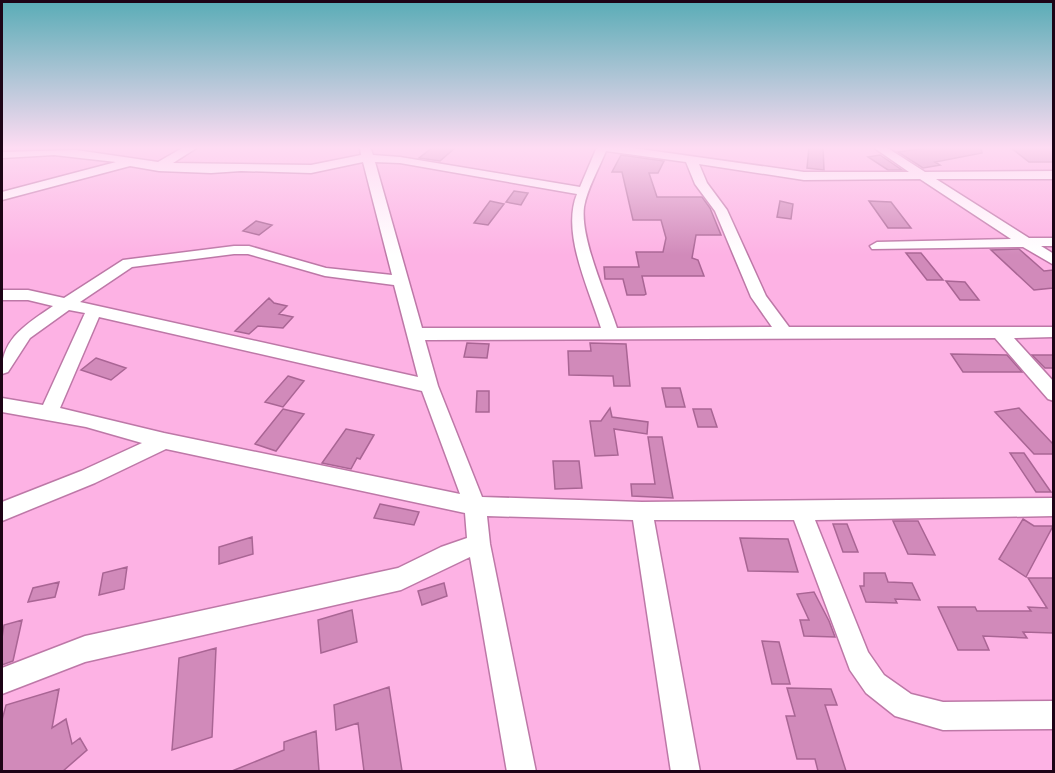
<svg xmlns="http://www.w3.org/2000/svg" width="1055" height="773" font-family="'Times New Roman',serif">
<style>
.building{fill:#d18aba;stroke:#a96594;stroke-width:1.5}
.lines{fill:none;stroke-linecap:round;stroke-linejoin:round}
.street-casing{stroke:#bd78a7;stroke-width:3}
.street{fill:#fff;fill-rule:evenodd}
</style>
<rect width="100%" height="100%" fill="#fdb2e4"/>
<path class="building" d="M 433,147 L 456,147 L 440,161 L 419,158 Z
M 809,147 L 823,147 L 824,170 L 807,168 Z
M 934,147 L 981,147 L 982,153 L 935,162 L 940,165 L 923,168 L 898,152 Z
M 1010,147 L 1053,148 L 1053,162 L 1029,162 Z
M 621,155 L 664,161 L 658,173 L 649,173 L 657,197 L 702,197 L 710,208 L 721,235 L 696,235 L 692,258 L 698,260 L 704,276 L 642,276 L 646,294 L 644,295 L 627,295 L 623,279 L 605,279 L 604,267 L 639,267 L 636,252 L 663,252 L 666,238 L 661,220 L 633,220 L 622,172 L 612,172 Z
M 880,155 L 902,170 L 888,170 L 868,157 Z
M 514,191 L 528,193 L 521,205 L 506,202 Z
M 490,201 L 504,204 L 488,225 L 474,223 Z
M 780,201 L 793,204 L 791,219 L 777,217 Z
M 869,201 L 891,202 L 911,228 L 888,228 Z
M 256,221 L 272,225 L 259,235 L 243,231 Z
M 1019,249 L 1044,271 L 1053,270 L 1053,288 L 1034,290 L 991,250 Z
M 906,253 L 921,253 L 943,280 L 927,280 Z
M 946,281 L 965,282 L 979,300 L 960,300 Z
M 269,298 L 274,303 L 287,306 L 279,314 L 293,317 L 283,328 L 258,326 L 249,334 L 235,331 Z
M 467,343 L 489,344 L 487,358 L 464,357 Z
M 590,343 L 626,344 L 630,386 L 614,386 L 613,376 L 569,375 L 568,351 L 591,351 Z
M 951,354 L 1007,355 L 1022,372 L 963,372 Z
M 1032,355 L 1053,355 L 1053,368 L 1045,368 Z
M 96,358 L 126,368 L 111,380 L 81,370 Z
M 288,376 L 304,381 L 283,407 L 265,402 Z
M 662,388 L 680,388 L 685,407 L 666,407 Z
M 477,391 L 489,391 L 489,412 L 476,412 Z
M 610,408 L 612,417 L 648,422 L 647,434 L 614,429 L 618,455 L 595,456 L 590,421 L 601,421 Z
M 1019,408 L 1053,444 L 1053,454 L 1034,454 L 995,412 Z
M 283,409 L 304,414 L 276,451 L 255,444 Z
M 693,409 L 711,409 L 717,427 L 698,427 Z
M 346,429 L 374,435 L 360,459 L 357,458 L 351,469 L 322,463 Z
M 648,437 L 662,437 L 673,498 L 632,496 L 631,484 L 655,484 Z
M 1010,453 L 1024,453 L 1051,492 L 1036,492 Z
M 553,461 L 579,461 L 582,488 L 555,489 Z
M 380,504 L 419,512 L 414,525 L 374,518 Z
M 1023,519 L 1034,526 L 1053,526 L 1026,577 L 999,559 Z
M 893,521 L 918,521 L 935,555 L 908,554 Z
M 833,524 L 847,524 L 858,552 L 843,552 Z
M 252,537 L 253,554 L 219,564 L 219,547 Z
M 740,538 L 788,539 L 798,572 L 748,571 Z
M 127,567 L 124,589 L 99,595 L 103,573 Z
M 864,573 L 885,573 L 888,582 L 912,583 L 920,600 L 895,599 L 897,603 L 866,602 L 860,586 L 864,586 Z
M 1028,578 L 1053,578 L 1053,633 L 1023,632 L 1027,638 L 983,636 L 989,650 L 958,650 L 938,607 L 975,607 L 977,611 L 1031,611 L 1028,607 L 1047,608 Z
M 59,582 L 55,597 L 28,602 L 33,588 Z
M 444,583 L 447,596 L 422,605 L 418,591 Z
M 814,592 L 829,621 L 835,637 L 804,636 L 800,620 L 809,620 L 797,594 Z
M 352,610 L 357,642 L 321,653 L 318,620 Z
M 22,620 L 13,661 L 2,665 L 2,638 L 4,625 Z
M 762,641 L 779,642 L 790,684 L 772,684 Z
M 216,648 L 212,737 L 172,750 L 179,658 Z
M 389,687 L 402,771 L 364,771 L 358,723 L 336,730 L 334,705 Z
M 787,688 L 831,689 L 837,705 L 825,705 L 846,771 L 818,771 L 815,759 L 797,759 L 786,716 L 795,716 Z
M 59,689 L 52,728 L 66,719 L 72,744 L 80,738 L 87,750 L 63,771 L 2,771 L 2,720 L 6,705 Z
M 316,731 L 319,771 L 232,771 L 284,750 L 284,742 Z"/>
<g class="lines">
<g class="street-casing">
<path id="street" d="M 184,147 L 198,147 L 173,163 L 311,165 L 361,155 L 360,147 L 370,147 L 373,155 L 400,157 L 580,187 L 597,147 L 626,147 L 804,172 L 909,172 L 873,147 L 886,147 L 925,172 L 1054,171 L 1054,179 L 936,179 L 1029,238 L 1054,238 L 1054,246 L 1041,246 L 1054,254 L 1054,265 L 1023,247 L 872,249 L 870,246 L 877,242 L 1011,239 L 920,179 L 804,180 L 699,164 L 707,183 L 727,210 L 766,296 L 789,327 L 1054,327 L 1054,337 L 1014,338 L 1054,382 L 1054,401 L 1048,399 L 995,338 L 425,340 L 438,386 L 482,497 L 642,502 L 1054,498 L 1054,516 L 815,520 L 868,652 L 884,675 L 911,694 L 943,702 L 1054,701 L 1054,729 L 943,730 L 895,716 L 866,693 L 850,670 L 794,520 L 654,520 L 700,772 L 671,772 L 633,520 L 487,516 L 490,544 L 536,772 L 507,772 L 470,557 L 401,590 L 85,662 L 2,694 L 2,668 L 85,636 L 398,568 L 441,547 L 467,538 L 465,513 L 166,449 L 95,483 L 2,521 L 2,502 L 81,471 L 142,443 L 86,427 L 2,412 L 2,398 L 43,405 L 85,313 L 69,310 L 30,338 L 8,372 L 2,374 C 0,339 27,324 53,306 L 28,300 L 2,300 L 2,290 L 28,290 L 64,298 L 123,260 L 234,246 L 249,246 L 326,268 L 392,275 L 363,162 L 311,173 L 241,171 L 211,173 L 159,171 L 130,166 L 2,200 L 2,192 L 116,162 L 54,155 L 2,158 L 2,152 L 76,150 L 158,162 ZM 606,151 L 686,162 L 695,184 L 715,211 L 751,297 L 772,327 L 617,328 C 607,297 580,239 584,207 C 587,189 599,168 606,151 ZM 375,162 L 400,163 L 577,194 C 561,233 589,289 601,328 L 422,328 ZM 234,254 L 248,254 L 325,276 L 394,285 L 418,377 L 80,302 L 132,267 ZM 99,317 L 422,391 L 460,494 L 164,433 L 60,408 Z"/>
</g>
<use href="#street" class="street"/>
</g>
<linearGradient id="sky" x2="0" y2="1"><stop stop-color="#59acb6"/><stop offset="0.58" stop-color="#fedcf3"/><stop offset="1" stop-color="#fedcf3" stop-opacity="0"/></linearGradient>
<rect width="1055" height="255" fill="url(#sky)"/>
<rect width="1055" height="773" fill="none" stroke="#1d0416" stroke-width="6"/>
</svg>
